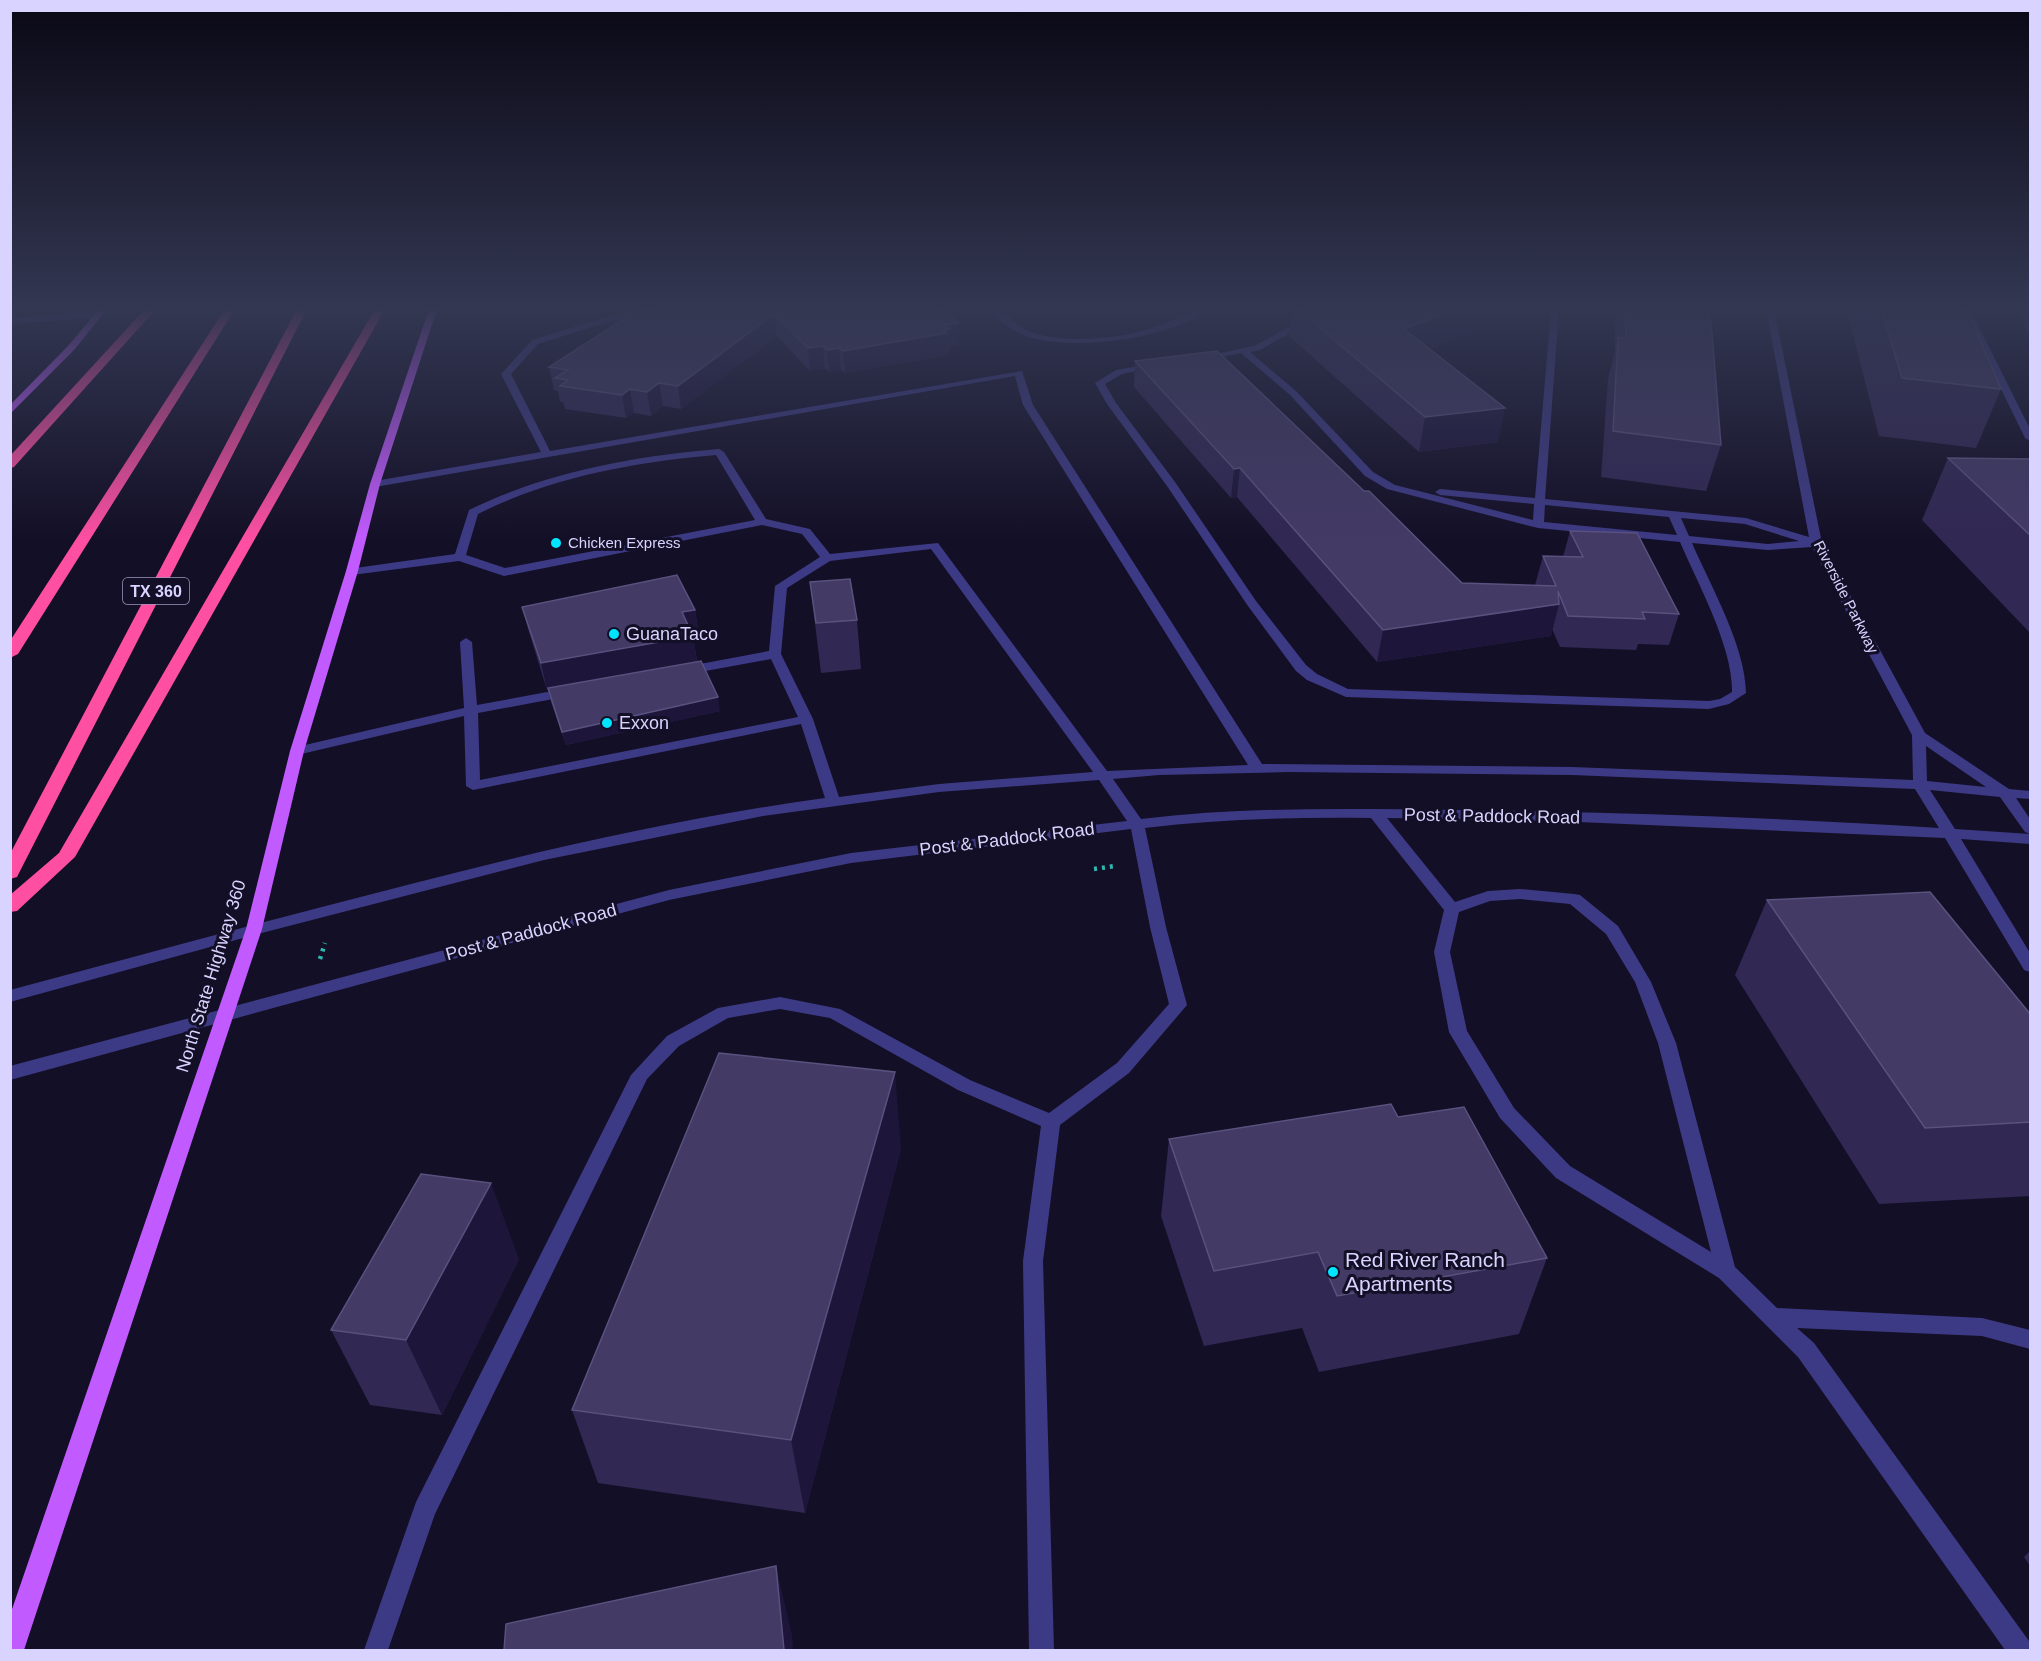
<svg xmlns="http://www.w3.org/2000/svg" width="2041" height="1661" font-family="Arial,sans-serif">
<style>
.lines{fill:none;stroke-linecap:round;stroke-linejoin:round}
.path{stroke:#2fb8b0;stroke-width:4.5;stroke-dasharray:3 5;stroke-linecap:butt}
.minor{fill:#3d3a85;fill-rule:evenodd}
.major{fill:#c25bff;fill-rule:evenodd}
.highway{fill:#ff4fa3;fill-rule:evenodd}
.wall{fill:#312854}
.shaded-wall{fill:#1d163a}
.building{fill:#433a66;stroke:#5a527e;stroke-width:1.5}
.poi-dot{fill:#00e5ff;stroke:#130f26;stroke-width:2}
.labels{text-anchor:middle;stroke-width:6;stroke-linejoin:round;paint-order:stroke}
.far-poi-label{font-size:15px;fill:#d9d4ff;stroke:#130f26;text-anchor:start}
.far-street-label{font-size:15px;fill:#d9d4ff;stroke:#130f26}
.shield{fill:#130f26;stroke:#9e99be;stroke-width:1.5}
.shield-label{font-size:16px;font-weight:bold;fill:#d9d4ff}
.poi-label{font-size:18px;fill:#d9d4ff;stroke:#130f26;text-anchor:start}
.street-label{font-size:18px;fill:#d9d4ff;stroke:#130f26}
.near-poi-label{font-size:21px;fill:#d9d4ff;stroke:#130f26;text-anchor:start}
</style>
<rect width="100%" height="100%" fill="#130f26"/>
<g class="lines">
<path class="path" d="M 1094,869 L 1115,866
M 320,959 L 325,943"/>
<path class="minor" d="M 656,309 L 677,309 L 614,320 L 538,344 L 511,374 L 550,451 L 1022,371 L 1033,405 L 1262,764 L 1572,767 L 1913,780 L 1912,735 L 1812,547 L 1768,550 L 1692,543 C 1711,587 1745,645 1746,693 L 1729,704 L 1709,709 L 1346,697 L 1307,680 L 1296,671 L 1248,606 L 1167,486 L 1107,404 L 1095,383 L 1116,370 L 1157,363 L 1157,367 L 1122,374 L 1105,384 L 1116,403 L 1175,482 L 1256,601 L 1306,665 L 1317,674 L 1348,689 L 1709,701 L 1720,699 L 1732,692 C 1733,647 1698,584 1680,542 L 1538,528 L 1387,489 L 1365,476 L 1290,395 L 1241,353 L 1201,361 L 1196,358 L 1254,346 L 1322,309 L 1332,309 L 1260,350 L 1250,352 L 1296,391 L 1373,472 L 1395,485 L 1533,520 L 1534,504 L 1440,495 L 1435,492 L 1440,489 L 1535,498 L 1551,309 L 1559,309 L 1545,499 L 1746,518 L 1809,537 L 1766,309 L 1774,309 L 1822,543 L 1925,733 L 2009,789 L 2030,791 L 2030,799 L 2016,798 L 2030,819 L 2030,834 L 2025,832 L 2000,797 L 1930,790 L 1955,829 L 2030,834 L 2030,844 L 1961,839 L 2030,953 L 2030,972 L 2024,970 L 1945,838 L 1556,821 L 1387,818 L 1455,902 L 1488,891 L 1520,889 L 1574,894 L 1580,895 L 1618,926 L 1651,982 L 1676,1043 L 1735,1267 L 1777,1308 L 1982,1318 L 2030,1330 L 2030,1349 L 1982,1336 L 1797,1328 L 1814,1343 L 2029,1641 L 2030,1650 L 2005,1650 L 1798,1357 L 1719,1278 L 1556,1178 L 1500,1118 L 1449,1032 L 1434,952 L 1444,910 L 1371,818 C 1296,817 1220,819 1145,828 L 1166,927 L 1187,1005 L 1129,1073 L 1060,1125 L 1043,1261 L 1054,1650 L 1029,1650 L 1023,1261 L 1041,1126 L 958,1090 L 830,1018 L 780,1009 L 728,1018 L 679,1046 L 647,1079 L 435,1514 L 388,1650 L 364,1650 L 416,1502 L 631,1075 L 667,1036 L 718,1008 L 780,997 L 840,1009 L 970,1080 L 1049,1113 L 1117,1063 L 1169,1004 L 1150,927 L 1131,829 L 851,863 L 669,900 L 10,1080 L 10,1066 L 669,890 L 851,853 L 1127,821 L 1099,780 L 939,792 L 763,816 L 544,860 L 254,935 L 10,1002 L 10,990 C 144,954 277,918 411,884 C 547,849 685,817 825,798 L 801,724 L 473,790 L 466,786 L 464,716 L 297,755 L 290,751 L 292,748 L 464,708 L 460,642 L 466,638 L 472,642 L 477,705 L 569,688 L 576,692 L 569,696 L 478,713 L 480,780 L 798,717 L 771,659 L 684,675 L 678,671 L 684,667 L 769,651 L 775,586 L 820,557 L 802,534 L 762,525 L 504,576 L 459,561 L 352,575 L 348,573 L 348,569 L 455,554 L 469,510 C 546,472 634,456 719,449 L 724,452 L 766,519 L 810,529 L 830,554 L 938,543 L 1107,771 L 1248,765 L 1023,405 L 1015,376 L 375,487 L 370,484 L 375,481 L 541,452 L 501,374 L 503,372 L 532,340 L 610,316 ZM 716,455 L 755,520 L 505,568 L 466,555 L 478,514 C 551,477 635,462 716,455 ZM 1545,505 L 1669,517 L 1677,535 L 1544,522 ZM 1681,518 L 1745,524 L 1799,541 L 1768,544 L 1689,536 ZM 931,549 L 1093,772 L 939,784 L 839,797 L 813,719 L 781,654 L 787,588 L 830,561 ZM 1926,746 L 1986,787 L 1927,781 ZM 1289,772 L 1572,775 L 1915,789 L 1939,828 C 1781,818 1621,812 1463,810 C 1356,809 1248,806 1141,819 L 1113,779 L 1159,775 ZM 1520,899 L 1570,904 L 1606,934 L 1635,982 L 1658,1043 L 1711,1252 L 1570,1166 L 1514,1108 L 1467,1031 L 1450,952 L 1459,912 L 1490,901 Z
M 989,309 C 1004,309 1014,324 1028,331 C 1043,337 1063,339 1079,339 C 1107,339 1135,334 1161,325 C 1177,319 1192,309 1209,309 C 1172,339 1071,352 1026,336 C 1012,331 998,320 989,309 Z
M 1962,309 L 1970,309 L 2030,429 L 2030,441 L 2025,438 Z
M 98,312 L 101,313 L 101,317 L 10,324 L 10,318 Z"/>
<path class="major" d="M 99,309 L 107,309 L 74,350 L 10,414 L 10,405 L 68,346 Z
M 429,309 L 437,309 L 380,484 L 358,571 L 304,751 L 262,929 L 24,1650 L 10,1650 L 10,1615 L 246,929 L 290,751 L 346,571 L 370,484 Z"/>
<path class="highway" d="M 145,309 L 156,309 L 14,467 L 10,468 L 10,456 Z
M 225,309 L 235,309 L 18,654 L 10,658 L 10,641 Z
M 297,309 L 307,309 L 19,873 L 17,877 L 10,879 L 10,854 Z
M 375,309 L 385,309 L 75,857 L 17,911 L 10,912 L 10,895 L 59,853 Z"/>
</g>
<path class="wall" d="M 661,309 L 959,323 L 959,345 L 951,346 L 951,351 L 948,352 L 948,355 L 845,373 L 841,370 L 829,372 L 825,368 L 810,371 L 777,336 L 681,409 L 663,406 L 651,416 L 634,413 L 626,418 L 565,409 L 563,402 L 560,402 L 558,391 L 554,390 L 549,367 Z
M 1028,309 L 1147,309 L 1040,322 Z
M 1292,309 L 1531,309 L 1429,349 L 1498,442 L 1419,452 L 1289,336 Z
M 1615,309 L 1709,309 L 1721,445 L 1706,491 L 1601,477 L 1608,378 L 1615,351 Z
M 1841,309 L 1967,309 L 2001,389 L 1976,448 L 1879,436 L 1848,315 L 1843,314 Z
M 2015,309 L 2031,309 L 2031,338 Z
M 1135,361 L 1364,491 L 1462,583 L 1535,585 L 1543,556 L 1563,557 L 1570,531 L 1679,614 L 1669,645 L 1638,644 L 1636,650 L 1560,647 L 1552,629 L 1551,636 L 1377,662 L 1237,497 L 1231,498 L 1134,387 Z
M 1948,458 L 2031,459 L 2031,634 L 1922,520 Z
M 810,582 L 857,620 L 861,669 L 821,673 Z
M 522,607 L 695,610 L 699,635 L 693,637 L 697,661 L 720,711 L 566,745 L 551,702 L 548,690 L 547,690 L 529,632 Z
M 1767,900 L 2031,1015 L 2031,1196 L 1879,1204 L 1735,975 Z
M 1398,1117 L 1547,1258 L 1519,1334 L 1319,1372 L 1302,1328 L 1204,1346 L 1161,1216 L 1169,1139 Z
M 901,1149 L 805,1513 L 598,1483 L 572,1410 Z
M 519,1259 L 442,1415 L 370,1405 L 331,1330 Z
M 2031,1550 L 2031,1567 L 2024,1557 Z"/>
<path class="shaded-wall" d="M 1041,309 L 1147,309 L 1040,322 Z
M 1458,309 L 1531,309 L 1398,361 L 1404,329 Z
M 774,314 L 777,336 L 681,409 L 678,386 Z
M 959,323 L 959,345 L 951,346 L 951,351 L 948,352 L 948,355 L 845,373 L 843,351 L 945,325 Z
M 823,346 L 825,368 L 810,371 L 808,348 Z
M 839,348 L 841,370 L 829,372 L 827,350 Z
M 659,383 L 663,406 L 651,416 L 647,392 Z
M 630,389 L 634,413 L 626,418 L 622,395 Z
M 1505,408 L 1498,442 L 1419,452 L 1425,417 Z
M 1240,468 L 1237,497 L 1231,498 L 1234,469 Z
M 1559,604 L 1551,636 L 1377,662 L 1383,630 Z
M 695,610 L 699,635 L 693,637 L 697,662 L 547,690 L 541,663 L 682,612 Z
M 718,697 L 720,711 L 566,745 L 562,732 Z
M 895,1072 L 901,1149 L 805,1513 L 791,1440 Z
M 491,1183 L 519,1259 L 442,1415 L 406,1340 Z
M 776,1566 L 792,1635 L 793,1650 L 784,1650 Z"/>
<path class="building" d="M 639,309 L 657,312 L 661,309 L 942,309 L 959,323 L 945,325 L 950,329 L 944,330 L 947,333 L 843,351 L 839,348 L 827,350 L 823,346 L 808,348 L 774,314 L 678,386 L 659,383 L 647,392 L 630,389 L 622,395 L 560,386 L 568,380 L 555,378 L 568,370 L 549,367 Z
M 1298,309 L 1458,309 L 1404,329 L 1505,408 L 1425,417 Z
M 1625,309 L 1709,309 L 1712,333 L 1721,445 L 1613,431 L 1618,337 L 1626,338 Z
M 1881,309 L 1967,309 L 2001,389 L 1902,378 Z
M 1217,351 L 1364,491 L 1369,491 L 1462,583 L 1556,586 L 1543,556 L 1583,557 L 1570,531 L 1637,533 L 1679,614 L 1642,612 L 1645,619 L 1568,616 L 1558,591 L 1559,604 L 1383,630 L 1240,468 L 1234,469 L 1135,361 Z
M 1948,458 L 2031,459 L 2031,536 Z
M 677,575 L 695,610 L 682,612 L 693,636 L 541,663 L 522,607 Z
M 850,579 L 857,620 L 816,623 L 810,582 Z
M 701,661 L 718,697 L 562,732 L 548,688 Z
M 1930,892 L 2031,1015 L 2031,1122 L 1925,1128 L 1767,900 Z
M 719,1053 L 895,1072 L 791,1440 L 572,1410 Z
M 1391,1104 L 1398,1117 L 1464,1107 L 1547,1258 L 1337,1296 L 1318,1252 L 1214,1271 L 1169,1139 Z
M 421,1174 L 491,1183 L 406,1340 L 331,1330 Z
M 776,1566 L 784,1650 L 504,1650 L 506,1624 Z"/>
<linearGradient id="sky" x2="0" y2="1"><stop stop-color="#0a0815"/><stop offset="0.57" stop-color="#333752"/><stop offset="1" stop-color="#333752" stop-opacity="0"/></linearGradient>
<rect width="2041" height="541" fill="url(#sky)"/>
<g class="poi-dot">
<circle cx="556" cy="543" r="6"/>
<circle cx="614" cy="634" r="6"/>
<circle cx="607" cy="723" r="6"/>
<circle cx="1333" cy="1272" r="6"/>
</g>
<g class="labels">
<g class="far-poi-label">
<text x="568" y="548">Chicken Express</text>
</g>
<g class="far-street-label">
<text transform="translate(1846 597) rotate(63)" y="5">Riverside Parkway</text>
</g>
<rect class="shield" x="123" y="578" width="66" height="26" rx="4.5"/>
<g class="shield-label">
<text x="156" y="597">TX 360</text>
</g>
<g class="poi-label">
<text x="626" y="640">GuanaTaco</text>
<text x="619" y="729">Exxon</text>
</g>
<g class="street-label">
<text transform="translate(1492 816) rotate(1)" y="6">Post &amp; Paddock Road</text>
<text transform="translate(1007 839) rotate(-7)" y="6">Post &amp; Paddock Road</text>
<text transform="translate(531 932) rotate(-15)" y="6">Post &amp; Paddock Road</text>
<text transform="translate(211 976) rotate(-73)" y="6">North State Highway 360</text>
</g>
<g class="near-poi-label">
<text x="1345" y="1267">Red River Ranch<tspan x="1345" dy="24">Apartments</tspan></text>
</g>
</g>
<rect width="2041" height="1661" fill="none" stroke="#d9d4ff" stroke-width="24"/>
</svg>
